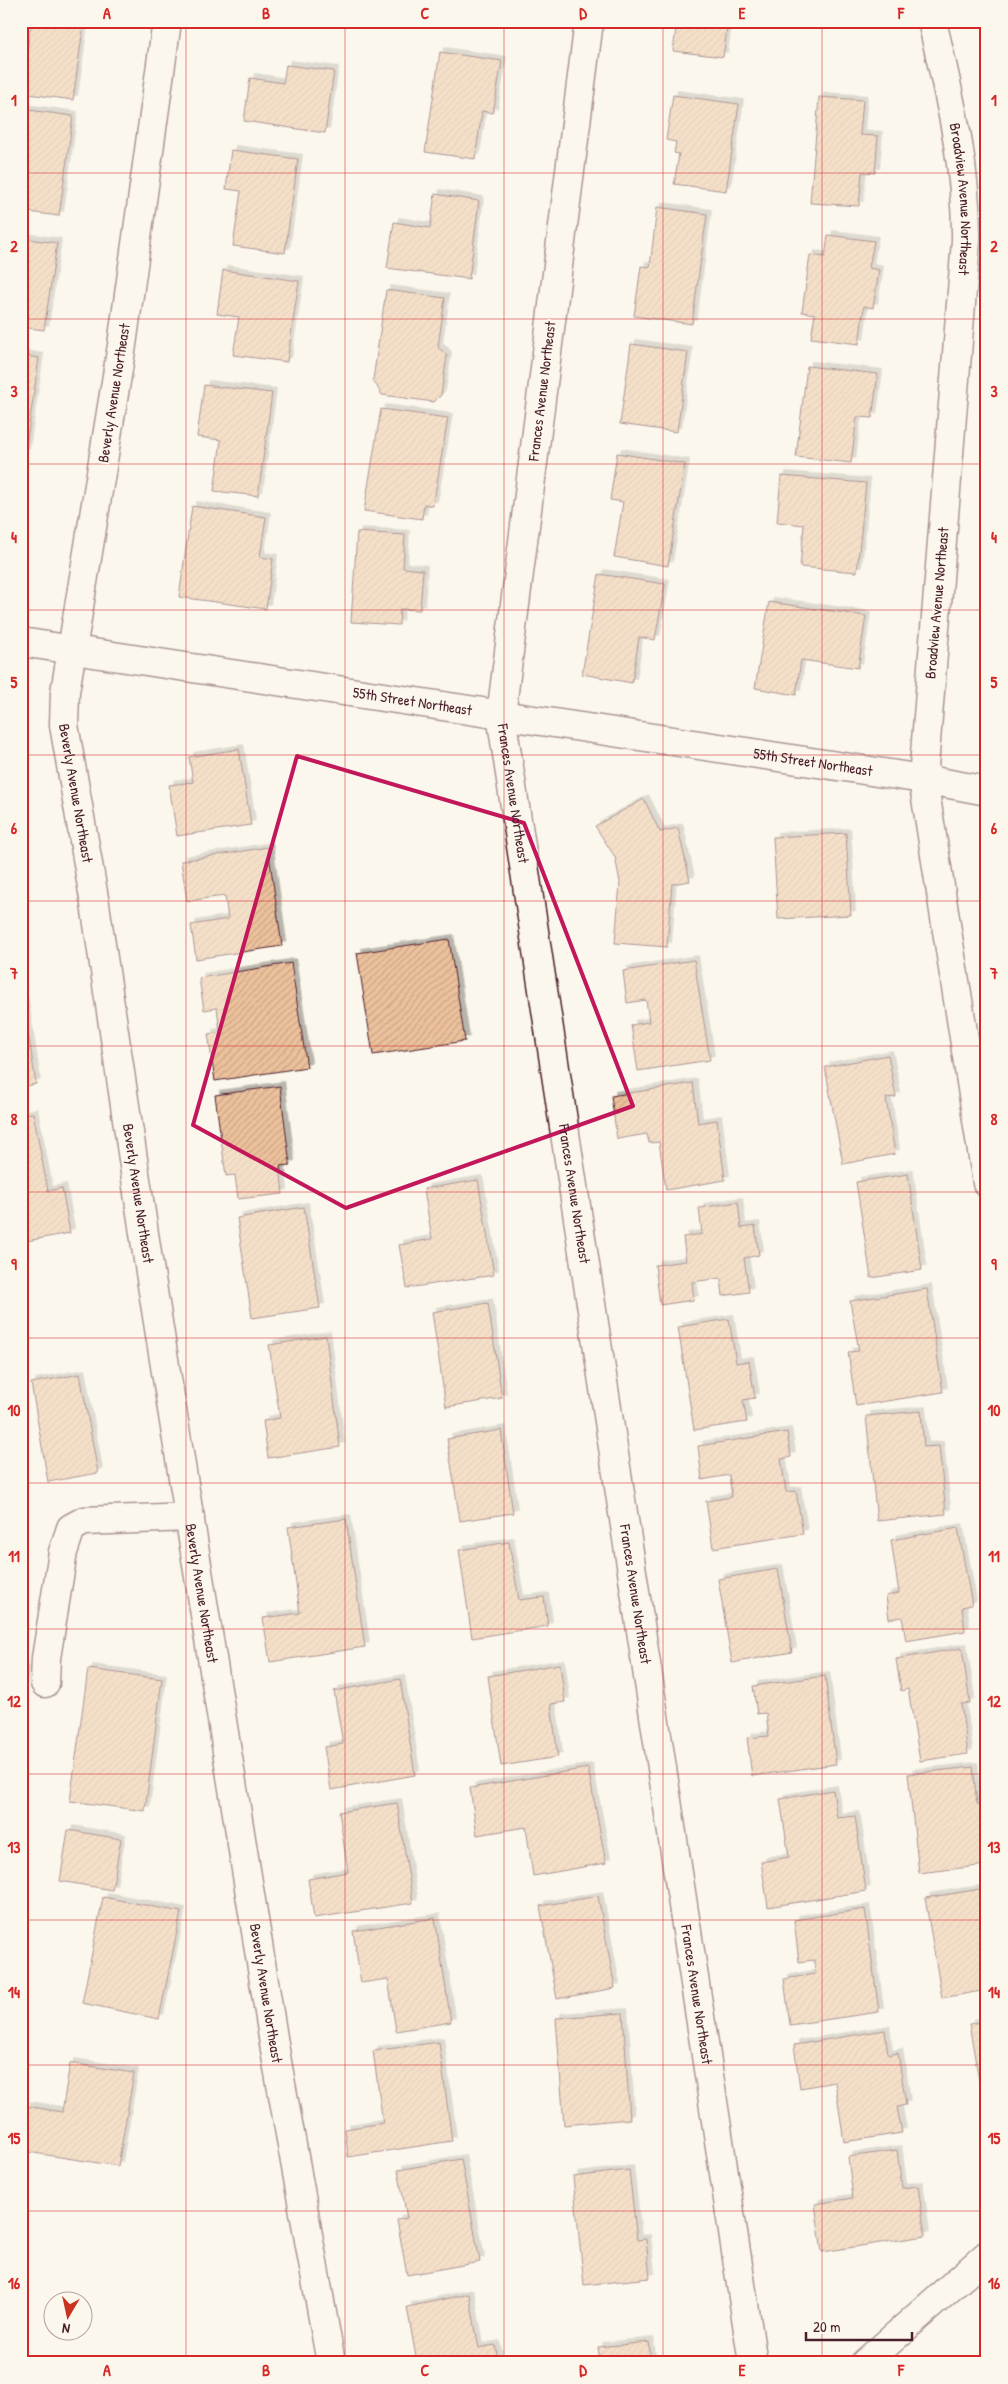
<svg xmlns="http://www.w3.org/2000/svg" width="1008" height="2384" font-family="'Patrick Hand',sans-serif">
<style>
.building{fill:url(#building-hatch);stroke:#4a1f2b;filter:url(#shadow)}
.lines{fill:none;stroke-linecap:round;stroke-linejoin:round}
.minor-casing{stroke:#4a1f2b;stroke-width:31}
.minor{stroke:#fbf7ec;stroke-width:28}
.marked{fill:none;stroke:#c2185b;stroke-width:4;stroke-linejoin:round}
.grid{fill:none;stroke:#d62828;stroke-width:1;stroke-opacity:0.55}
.labels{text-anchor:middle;stroke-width:4;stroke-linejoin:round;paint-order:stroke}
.street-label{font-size:15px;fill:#4a1f2b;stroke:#fbf7ec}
.neatline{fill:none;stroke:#d62828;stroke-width:2}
.grid-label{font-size:16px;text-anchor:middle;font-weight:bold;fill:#d62828}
</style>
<defs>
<pattern id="building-hatch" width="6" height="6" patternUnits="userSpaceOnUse" patternTransform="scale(1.25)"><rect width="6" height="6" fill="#ecc19c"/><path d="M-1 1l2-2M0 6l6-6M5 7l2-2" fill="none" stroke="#cca587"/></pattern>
<filter id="shadow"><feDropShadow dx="4.5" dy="-4.5" stdDeviation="0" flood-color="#0004"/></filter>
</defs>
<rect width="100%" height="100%" fill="#fbf7ec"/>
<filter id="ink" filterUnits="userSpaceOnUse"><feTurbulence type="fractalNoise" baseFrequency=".02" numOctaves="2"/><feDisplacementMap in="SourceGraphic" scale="10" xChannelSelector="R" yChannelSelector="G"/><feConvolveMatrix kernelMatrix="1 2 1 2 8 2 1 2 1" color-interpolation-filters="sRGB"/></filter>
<g filter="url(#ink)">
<path class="building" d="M 31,21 L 84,21 L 73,100 L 21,93 Z
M 677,21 L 728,21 L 723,57 L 673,51 Z
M 440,52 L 502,61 L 493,113 L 482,111 L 475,159 L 425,152 Z
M 286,65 L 334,71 L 325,133 L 244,121 L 250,78 L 283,83 Z
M 673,95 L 739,104 L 726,191 L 674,184 L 679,154 L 674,153 L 676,142 L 666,140 Z
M 819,97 L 863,100 L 860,135 L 878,136 L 875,173 L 862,172 L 859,206 L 810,203 Z
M 21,109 L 73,116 L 59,216 L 21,211 Z
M 231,150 L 298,159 L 285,253 L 233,246 L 241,191 L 226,189 Z
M 435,194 L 479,201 L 469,279 L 387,268 L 394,222 L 430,228 Z
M 657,207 L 707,214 L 692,324 L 634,316 L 641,266 L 650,267 Z
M 828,235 L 874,241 L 869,268 L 879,270 L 873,308 L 864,306 L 859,344 L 811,338 L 815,314 L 802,312 L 810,255 L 825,257 Z
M 21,238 L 57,243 L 44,330 L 21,327 Z
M 223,270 L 299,281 L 287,362 L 233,355 L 239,317 L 217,314 Z
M 386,290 L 445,298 L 438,347 L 447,356 L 441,395 L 434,402 L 382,395 L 373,380 Z
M 631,344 L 688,352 L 677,432 L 620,424 Z
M 21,355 L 39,358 L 25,453 L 21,452 Z
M 807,366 L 878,374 L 872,418 L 857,417 L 851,463 L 796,457 Z
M 204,385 L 272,393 L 258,496 L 214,491 L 221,440 L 197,437 Z
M 381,409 L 448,418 L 433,506 L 424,504 L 422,519 L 364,511 Z
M 617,453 L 685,464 L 668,566 L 614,557 L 623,502 L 610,500 Z
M 781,476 L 866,483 L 857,572 L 800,567 L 804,525 L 777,522 Z
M 192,506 L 266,517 L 260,557 L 273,559 L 266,609 L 179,597 Z
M 357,532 L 405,535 L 403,568 L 423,570 L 420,610 L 400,609 L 399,625 L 351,622 Z
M 599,574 L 665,584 L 655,640 L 639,637 L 632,683 L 582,674 Z
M 769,602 L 866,616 L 858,668 L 801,660 L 796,695 L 755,688 Z
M 239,749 L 251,825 L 177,836 L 169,785 L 193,782 L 189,757 Z
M 644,799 L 660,832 L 678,828 L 690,881 L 672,884 L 667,947 L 615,943 L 620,882 L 615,857 L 595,826 Z
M 846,833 L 851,915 L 778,919 L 773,837 Z
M 268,847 L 282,946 L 196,959 L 191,925 L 228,919 L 225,896 L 187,901 L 181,861 Z
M 449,939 L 465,1041 L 373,1055 L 357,953 Z
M 694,960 L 710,1060 L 638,1071 L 631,1025 L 649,1022 L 646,1000 L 627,1003 L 623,971 Z
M 291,963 L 307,1067 L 215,1081 L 208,1034 L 220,1032 L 217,1008 L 204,1010 L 199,978 Z
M 21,987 L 36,1084 L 21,1087 Z
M 888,1055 L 896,1097 L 886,1098 L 895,1154 L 843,1164 L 825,1067 Z
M 693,1083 L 698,1123 L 717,1120 L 725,1180 L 666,1190 L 659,1142 L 649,1143 L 647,1134 L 617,1139 L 611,1096 Z
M 280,1086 L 290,1165 L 280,1166 L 283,1194 L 238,1199 L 235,1175 L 226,1176 L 215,1095 Z
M 33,1113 L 48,1191 L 62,1188 L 70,1233 L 21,1242 L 21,1115 Z
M 908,1174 L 922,1270 L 871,1278 L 856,1182 Z
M 478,1180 L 494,1275 L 407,1288 L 399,1245 L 432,1239 L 424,1189 Z
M 738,1202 L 741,1228 L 755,1226 L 759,1255 L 744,1258 L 749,1292 L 723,1296 L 721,1278 L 692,1282 L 694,1300 L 660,1305 L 655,1265 L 686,1261 L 683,1237 L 702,1234 L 699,1208 Z
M 304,1207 L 320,1308 L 252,1318 L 237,1218 Z
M 927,1289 L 943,1392 L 856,1406 L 848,1352 L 859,1351 L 850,1301 Z
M 488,1303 L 502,1398 L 446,1407 L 432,1312 Z
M 729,1319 L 736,1363 L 749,1361 L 755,1398 L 743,1400 L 747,1422 L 694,1430 L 678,1327 Z
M 326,1336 L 340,1447 L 268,1458 L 263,1421 L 280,1418 L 269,1345 Z
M 80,1374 L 98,1473 L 48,1482 L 31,1383 Z
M 921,1411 L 924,1447 L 939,1446 L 946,1514 L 877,1521 L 866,1416 Z
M 501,1430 L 513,1513 L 460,1521 L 447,1439 Z
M 787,1432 L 791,1457 L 781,1459 L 786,1492 L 796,1491 L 803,1534 L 713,1548 L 706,1501 L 732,1497 L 729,1475 L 702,1480 L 698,1446 Z
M 346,1519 L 365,1647 L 270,1662 L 263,1618 L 300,1613 L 288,1527 Z
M 958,1528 L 972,1605 L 962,1607 L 965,1631 L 906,1641 L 902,1617 L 889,1619 L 886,1596 L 899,1593 L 891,1540 Z
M 509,1542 L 519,1600 L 544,1597 L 548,1626 L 472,1638 L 459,1550 Z
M 778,1569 L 792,1652 L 732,1663 L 718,1579 Z
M 962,1648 L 970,1703 L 961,1704 L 968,1754 L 920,1761 L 908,1689 L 901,1691 L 896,1659 Z
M 560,1664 L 565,1702 L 551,1704 L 558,1757 L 501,1766 L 488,1676 Z
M 88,1669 L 162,1679 L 145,1811 L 70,1801 Z
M 21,1670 L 25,1671 L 21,1693 Z
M 825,1676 L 836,1764 L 752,1776 L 747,1738 L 769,1736 L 766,1713 L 757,1714 L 753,1686 Z
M 400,1679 L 415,1775 L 331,1790 L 324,1747 L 343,1744 L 334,1691 Z
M 973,1767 L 977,1804 L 987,1803 L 987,1865 L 919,1873 L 908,1774 Z
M 588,1768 L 606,1863 L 533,1876 L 526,1827 L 477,1835 L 470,1788 Z
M 833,1790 L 837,1818 L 855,1816 L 866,1891 L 768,1907 L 761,1862 L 789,1857 L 780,1799 Z
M 397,1803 L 413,1903 L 314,1918 L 308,1879 L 348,1872 L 339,1812 Z
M 68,1830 L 121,1839 L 112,1890 L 60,1881 Z
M 987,1888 L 987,1990 L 942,1998 L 925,1898 Z
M 598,1896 L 615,1988 L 557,1999 L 540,1906 Z
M 103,1897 L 181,1912 L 159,2019 L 82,2003 Z
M 865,1909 L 879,2012 L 790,2025 L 784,1979 L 815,1974 L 814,1960 L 799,1962 L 794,1920 Z
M 435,1918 L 451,2022 L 396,2031 L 388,1979 L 361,1983 L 353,1931 Z
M 623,2013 L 630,2119 L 564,2125 L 556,2018 Z
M 987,2021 L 987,2120 L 986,2120 L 969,2024 Z
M 885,2030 L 888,2055 L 898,2053 L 906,2105 L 897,2107 L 902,2133 L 844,2142 L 835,2082 L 800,2088 L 794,2045 Z
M 439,2042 L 452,2141 L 348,2157 L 345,2129 L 383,2123 L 373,2051 Z
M 70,2063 L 134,2073 L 118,2166 L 21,2151 L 26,2106 L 62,2112 Z
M 897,2150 L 902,2188 L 918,2186 L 925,2236 L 822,2252 L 815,2204 L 853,2198 L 848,2157 Z
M 461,2159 L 480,2262 L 407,2275 L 397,2220 L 407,2218 L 398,2170 Z
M 629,2170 L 637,2240 L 646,2239 L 650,2278 L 584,2285 L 573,2177 Z
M 469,2294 L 479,2348 L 495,2345 L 499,2363 L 417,2363 L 407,2307 Z
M 649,2342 L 651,2363 L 600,2363 L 598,2347 Z"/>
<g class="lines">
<g class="minor-casing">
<g id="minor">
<path id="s1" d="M 167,21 L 122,345 L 65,692 L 64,725 L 95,904 L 148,1260 L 276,2056 L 331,2363"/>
<path id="s2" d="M 589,21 L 501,715 L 753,2363"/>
<path id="s3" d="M 932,21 C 949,94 967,166 966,241 L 923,779 L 987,1183"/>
<path id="s4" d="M 21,642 L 923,779 L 987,791"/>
<path d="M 45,1683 L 46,1658 L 63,1552 L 71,1528 L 84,1521 L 190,1517"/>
<path d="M 865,2363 L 987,2255"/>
</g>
</g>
<use href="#minor" class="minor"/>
</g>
</g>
<path d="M0 0H1008V2384H0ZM 297,756 L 524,823 L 633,1106 L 346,1208 L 193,1125 Z" fill="#fbf7ec" fill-opacity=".55" fill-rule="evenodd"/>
<path class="marked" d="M 297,756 L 524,823 L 633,1106 L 346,1208 L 193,1125 Z"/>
<path class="grid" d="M 186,21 L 186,2363M 345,21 L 345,2363M 504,21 L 504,2363M 663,21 L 663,2363M 822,21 L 822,2363M 21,173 L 987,173M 21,319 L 987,319M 21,464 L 987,464M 21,610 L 987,610M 21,755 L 987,755M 21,901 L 987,901M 21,1046 L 987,1046M 21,1192 L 987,1192M 21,1338 L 987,1338M 21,1483 L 987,1483M 21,1629 L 987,1629M 21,1774 L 987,1774M 21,1920 L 987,1920M 21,2065 L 987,2065M 21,2211 L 987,2211"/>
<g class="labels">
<g class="street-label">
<text dy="5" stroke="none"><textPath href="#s3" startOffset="181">Broadview Avenue Northeast</textPath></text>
<text transform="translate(542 391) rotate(-83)" y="5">Frances Avenue Northeast</text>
<text transform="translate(114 393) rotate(-81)" y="5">Beverly Avenue Northeast</text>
<text transform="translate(937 603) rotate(-85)" y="5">Broadview Avenue Northeast</text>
<text dy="5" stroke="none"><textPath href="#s4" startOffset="396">55th Street Northeast</textPath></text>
<text dy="5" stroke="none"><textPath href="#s4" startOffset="801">55th Street Northeast</textPath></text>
<text dy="5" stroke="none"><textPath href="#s1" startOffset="781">Beverly Avenue Northeast</textPath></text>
<text dy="5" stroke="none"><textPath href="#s2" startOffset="779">Frances Avenue Northeast</textPath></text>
<text dy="5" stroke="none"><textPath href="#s1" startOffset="1186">Beverly Avenue Northeast</textPath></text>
<text dy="5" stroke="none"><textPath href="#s2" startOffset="1184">Frances Avenue Northeast</textPath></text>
<text dy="5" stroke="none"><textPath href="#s1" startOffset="1591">Beverly Avenue Northeast</textPath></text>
<text dy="5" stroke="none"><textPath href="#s2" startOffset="1589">Frances Avenue Northeast</textPath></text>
<text dy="5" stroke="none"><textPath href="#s1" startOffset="1996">Beverly Avenue Northeast</textPath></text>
<text dy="5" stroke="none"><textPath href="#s2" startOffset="1994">Frances Avenue Northeast</textPath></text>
</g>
</g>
<rect width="1008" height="2384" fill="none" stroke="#fbf7ec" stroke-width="55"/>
<g transform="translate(68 2316) rotate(189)"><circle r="24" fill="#fbf7ec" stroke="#b4a19f"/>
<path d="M0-4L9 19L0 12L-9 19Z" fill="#c8321e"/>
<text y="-8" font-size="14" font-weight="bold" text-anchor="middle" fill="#4a1f2b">N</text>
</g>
<path d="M806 2332v8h106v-8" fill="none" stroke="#4a1f2b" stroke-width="2.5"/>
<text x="813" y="2332" font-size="15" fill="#4a1f2b" stroke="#fbf7ec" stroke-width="4" paint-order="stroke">20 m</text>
<rect x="28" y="28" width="952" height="2328" class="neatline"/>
<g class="grid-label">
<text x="107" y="19">A</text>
<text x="266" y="19">B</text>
<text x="425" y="19">C</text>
<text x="583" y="19">D</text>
<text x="742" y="19">E</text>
<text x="901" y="19">F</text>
<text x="14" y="106">1</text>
<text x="994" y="106">1</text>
<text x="14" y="252">2</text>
<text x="994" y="252">2</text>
<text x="14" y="397">3</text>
<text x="994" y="397">3</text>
<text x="14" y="543">4</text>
<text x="994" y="543">4</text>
<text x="14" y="688">5</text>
<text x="994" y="688">5</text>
<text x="14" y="834">6</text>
<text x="994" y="834">6</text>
<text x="14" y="979">7</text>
<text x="994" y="979">7</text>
<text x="14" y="1125">8</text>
<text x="994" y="1125">8</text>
<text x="14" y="1270">9</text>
<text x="994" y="1270">9</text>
<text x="14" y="1416">10</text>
<text x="994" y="1416">10</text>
<text x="14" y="1562">11</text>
<text x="994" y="1562">11</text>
<text x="14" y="1707">12</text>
<text x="994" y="1707">12</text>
<text x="14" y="1853">13</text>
<text x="994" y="1853">13</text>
<text x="14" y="1998">14</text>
<text x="994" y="1998">14</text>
<text x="14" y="2144">15</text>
<text x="994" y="2144">15</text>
<text x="14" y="2289">16</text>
<text x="994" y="2289">16</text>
<text x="107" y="2376">A</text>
<text x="266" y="2376">B</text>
<text x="425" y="2376">C</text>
<text x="583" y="2376">D</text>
<text x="742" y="2376">E</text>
<text x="901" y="2376">F</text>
</g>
</svg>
